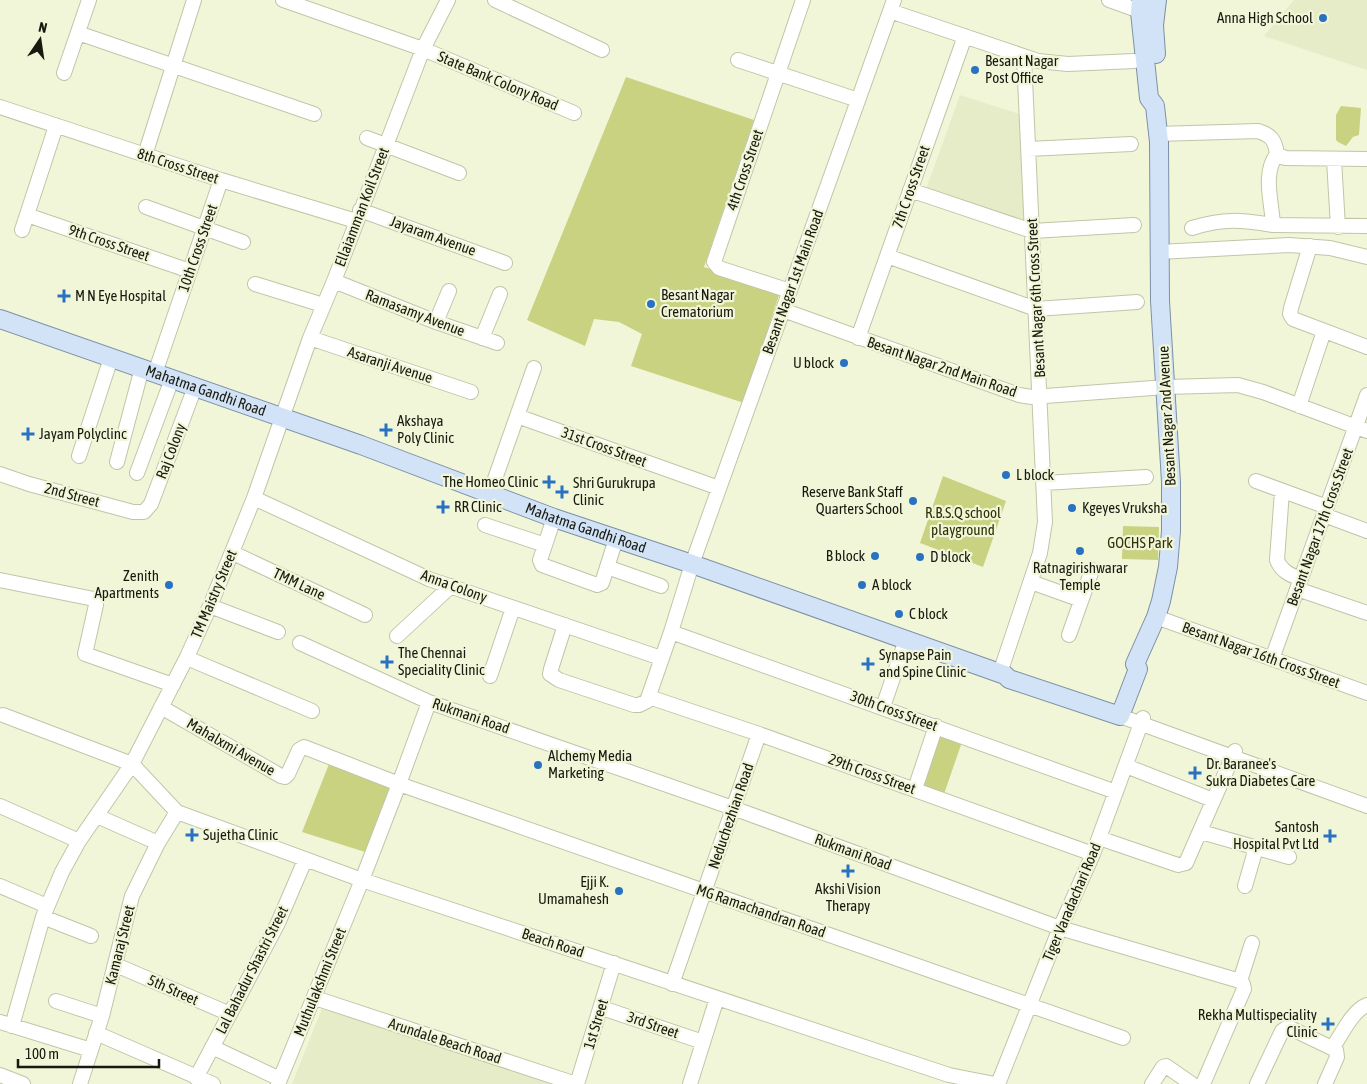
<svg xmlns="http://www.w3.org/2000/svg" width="1367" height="1084" font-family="'Asap Condensed',sans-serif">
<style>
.built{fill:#e6ecc7}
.green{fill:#c9d280}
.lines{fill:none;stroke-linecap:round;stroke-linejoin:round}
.minor-casing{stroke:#c1c5a8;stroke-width:16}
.major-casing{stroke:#7d90a3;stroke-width:20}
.minor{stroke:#fff;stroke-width:14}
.major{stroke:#d2e3f8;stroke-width:18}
.poi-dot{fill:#2971c1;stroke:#f2f6d9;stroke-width:2}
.labels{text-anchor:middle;stroke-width:4.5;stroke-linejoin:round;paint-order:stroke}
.poi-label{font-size:15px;fill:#18190f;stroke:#f2f6d9;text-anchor:start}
.street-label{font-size:15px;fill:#18190f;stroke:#f2f6d9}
.park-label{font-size:15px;fill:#2e3205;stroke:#f2f6d9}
</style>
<rect width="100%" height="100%" fill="#f2f6d9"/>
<path class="built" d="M 1294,0 L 1367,0 L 1367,70 L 1264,36 Z
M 960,95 L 1023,115 L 1033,224 L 926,189 Z
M 323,1006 L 557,1084 L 292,1084 Z"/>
<path class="green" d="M 626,77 L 754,120 L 704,267 L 780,292 L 744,403 L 631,366 L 642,334 L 619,322 L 594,319 L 585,346 L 527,320 Z
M 1341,106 L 1361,108 L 1359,135 L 1353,137 L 1346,146 L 1338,142 L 1336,140 L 1336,115 Z
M 943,476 L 1006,501 L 983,567 L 920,543 Z
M 1123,526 L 1159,527 L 1158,560 L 1122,559 Z
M 937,729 L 963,739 L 943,797 L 917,787 Z
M 329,764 L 392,786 L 365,852 L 302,832 Z"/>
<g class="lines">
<g class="minor-casing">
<path id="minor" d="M 283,0 L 423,49 L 574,113
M 495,0 L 602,50
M 1109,0 L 1148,14
M 890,11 L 1038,61 L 1068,64 L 1134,61
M 78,33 L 314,114
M 738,60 L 858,100
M 64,73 L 89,0
M 0,107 L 221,180 L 356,221
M 1157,134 L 1258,131 C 1271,135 1275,140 1277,154 C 1262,174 1272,202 1273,225 C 1241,220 1224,218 1192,228
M 367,138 L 459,173
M 1028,149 L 1131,144
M 1277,154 L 1285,158 L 1367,159
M 145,155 L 194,0
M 1334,160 L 1338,227
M 910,190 L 1032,231 L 1134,225
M 146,207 L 243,242
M 360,210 L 505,263
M 27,215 L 190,271
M 1273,225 L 1367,226
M 22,230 L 56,126
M 1310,246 L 1291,308 L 1290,314 L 1293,319 L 1367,347
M 1159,252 L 1289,245 L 1330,248 L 1367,257
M 887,256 L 1036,309 L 1137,302
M 334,281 L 436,322 L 497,343
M 255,284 L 323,305
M 790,291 L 719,268 L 714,262 L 803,0
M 783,310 L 1019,395 L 1032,397 L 1166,387 L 1238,385 L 1263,392 L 1367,431
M 436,322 L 449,291
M 310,338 L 471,392
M 482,338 L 500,294
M 858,338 L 965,36
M 155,373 L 221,180
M 1299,406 L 1324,331
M 517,416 L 719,488
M 79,456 L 111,358
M 117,462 L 142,368
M 137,473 L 172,379
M 0,474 L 29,484 L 133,512 L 144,512 L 151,504 L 195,387
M 1256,481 L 1327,507
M 1044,483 L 1146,477
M 1282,491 L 1277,560 C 1281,571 1290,575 1301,579
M 490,493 L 534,368
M 254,498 L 429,579 L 661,658
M 1324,515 L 1367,531
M 554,518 L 540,560 L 542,565 L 597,585 L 602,583 L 616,539
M 485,525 L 545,545
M 233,553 L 365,615
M 607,567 L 661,586
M 0,580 L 94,599 L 96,605 L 85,654 L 173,685
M 1031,582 L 1081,600
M 1297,589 L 1367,613
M 210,606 L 278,632
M 1156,617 L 1367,693
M 565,625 L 551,669 L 550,674 L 559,680 L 634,705 L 639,705 L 647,701 L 671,632 L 692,564 L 894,0
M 671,632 L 1116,792
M 1069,635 L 1092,570
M 397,636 L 451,586
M 300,643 L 429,702 L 733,808 L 1060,928 L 1240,981 L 1243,984 L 1244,989 L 1203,1084
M 187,657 L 194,661 L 312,711
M 1272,659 L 1367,395
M 1000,673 L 1040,553 L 1045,522 L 1024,57
M 490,676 L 513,608
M 649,697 L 759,734 L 1093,854
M 161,707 L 281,776 L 285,777 L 288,774 L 299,750 L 304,747 L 399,784 L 1123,1038
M 883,707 L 906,640
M 3,715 L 132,764 L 177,812 L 362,880 L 949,1075 L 995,1084
M 1120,716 L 1367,806
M 1126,766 L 1213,800
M 915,789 L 936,726
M 0,806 L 79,841
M 97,816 L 158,843
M 1201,832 L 1289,857
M 1099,838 L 1178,865 L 1186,863 L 1235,751
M 0,886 L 47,906
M 1245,886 L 1256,848
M 43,917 L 91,936
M 116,965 L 230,1014
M 1240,981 L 1252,943
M 672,984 L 759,734
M 315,998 L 576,1084
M 56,1001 L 102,1016
M 602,1008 L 703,1042
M 0,1022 L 91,1050
M 12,1026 L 43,917 L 62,872 L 79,841 L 132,764 L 187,657 L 210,606 L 254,498 L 310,338 L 334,281 L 423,49 L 448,0
M 96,1033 L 213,1084
M 212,1047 L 280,1079
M 1333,1047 C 1342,1034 1352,1011 1367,1005
M 0,1075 L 23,1084
M 196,1078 L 278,923 L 305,860
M 80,1084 L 102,1016 L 132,896 L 158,843 L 177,812
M 278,1084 L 362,880 L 399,784 L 429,702
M 577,1084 L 614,963
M 690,1084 L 717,998
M 998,1084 L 1060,928 L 1093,854 L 1143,718
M 1152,1084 L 1163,1067 L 1166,1066 L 1192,1084
M 1257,1084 L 1282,1031 L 1288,1027 L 1336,1050 L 1337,1057 L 1325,1084"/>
</g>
<g class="major-casing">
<g id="major">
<path d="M 1156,54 L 1154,25 L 1157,0"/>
<path id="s1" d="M 0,319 L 361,445 L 554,518 L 692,564 L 1005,675 L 1009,679 L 1120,716 L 1138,669 L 1135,664 L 1156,617 L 1161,601 L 1168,567 L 1171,531 L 1171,482 L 1160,301 L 1159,142 L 1155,106 L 1149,98 L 1140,12 L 1141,0"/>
</g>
</g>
<use href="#minor" class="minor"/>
<use href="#major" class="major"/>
</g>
<g class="poi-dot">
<circle cx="1323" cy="18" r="5"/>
<circle cx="975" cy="70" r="5"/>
<path d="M61.5 288.5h5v5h5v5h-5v5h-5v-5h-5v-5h5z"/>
<circle cx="651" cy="304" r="5"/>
<circle cx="844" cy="363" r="5"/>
<path d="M383.5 422.5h5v5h5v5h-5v5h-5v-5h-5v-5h5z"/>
<path d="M25.5 426.5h5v5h5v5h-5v5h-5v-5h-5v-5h5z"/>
<circle cx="1006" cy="475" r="5"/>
<path d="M546.5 474.5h5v5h5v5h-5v5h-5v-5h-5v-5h5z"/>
<path d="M559.5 484.5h5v5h5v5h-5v5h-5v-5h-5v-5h5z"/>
<circle cx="913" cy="501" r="5"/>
<path d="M440.5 499.5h5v5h5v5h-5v5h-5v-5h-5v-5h5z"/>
<circle cx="1072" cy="508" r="5"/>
<circle cx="1080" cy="551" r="5"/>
<circle cx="875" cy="556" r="5"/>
<circle cx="920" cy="557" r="5"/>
<circle cx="169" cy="585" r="5"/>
<circle cx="862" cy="585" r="5"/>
<circle cx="899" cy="614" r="5"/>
<path d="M384.5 654.5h5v5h5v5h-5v5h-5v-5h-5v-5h5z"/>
<path d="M865.5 656.5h5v5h5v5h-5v5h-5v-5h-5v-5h5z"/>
<circle cx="538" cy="765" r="5"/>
<path d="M1192.5 765.5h5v5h5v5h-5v5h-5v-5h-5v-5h5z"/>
<path d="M189.5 827.5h5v5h5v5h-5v5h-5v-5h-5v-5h5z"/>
<path d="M1327.5 828.5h5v5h5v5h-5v5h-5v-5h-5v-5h5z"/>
<path d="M845.5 863.5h5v5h5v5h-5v5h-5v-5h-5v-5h5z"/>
<circle cx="619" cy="891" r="5"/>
<path d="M1325.5 1016.5h5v5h5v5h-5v5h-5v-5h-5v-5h5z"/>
</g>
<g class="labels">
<g class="poi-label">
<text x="1313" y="23" text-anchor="end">Anna High School</text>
<text x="985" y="66">Besant Nagar<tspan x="985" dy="17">Post Office</tspan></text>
<text x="661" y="300">Besant Nagar<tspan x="661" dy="17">Crematorium</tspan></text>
<text x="75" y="301">M N Eye Hospital</text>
<text x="834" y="368" text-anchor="end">U block</text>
<text x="397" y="426">Akshaya<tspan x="397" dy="17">Poly Clinic</tspan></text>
<text x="39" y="439">Jayam Polyclinc</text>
<text x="1016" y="480">L block</text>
<text x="538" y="487" text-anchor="end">The Homeo Clinic</text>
<text x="573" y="488">Shri Gurukrupa<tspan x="573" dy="17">Clinic</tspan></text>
<text x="903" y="497" text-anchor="end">Reserve Bank Staff<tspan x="903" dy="17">Quarters School</tspan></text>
<text x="454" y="512">RR Clinic</text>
<text x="1082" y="513">Kgeyes Vruksha</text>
<text x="865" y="561" text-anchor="end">B block</text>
<text x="930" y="562">D block</text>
<text x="1080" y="573" text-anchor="middle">Ratnagirishwarar<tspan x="1080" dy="17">Temple</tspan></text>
<text x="159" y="581" text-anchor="end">Zenith<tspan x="159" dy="17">Apartments</tspan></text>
<text x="872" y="590">A block</text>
<text x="909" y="619">C block</text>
<text x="398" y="658">The Chennai<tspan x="398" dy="17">Speciality Clinic</tspan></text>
<text x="879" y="660">Synapse Pain<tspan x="879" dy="17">and Spine Clinic</tspan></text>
<text x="548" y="761">Alchemy Media<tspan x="548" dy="17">Marketing</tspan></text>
<text x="1206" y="769">Dr. Baranee's<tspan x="1206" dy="17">Sukra Diabetes Care</tspan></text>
<text x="1319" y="832" text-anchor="end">Santosh<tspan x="1319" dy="17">Hospital Pvt Ltd</tspan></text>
<text x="203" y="840">Sujetha Clinic</text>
<text x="609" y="887" text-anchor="end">Ejji K.<tspan x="609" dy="17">Umamahesh</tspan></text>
<text x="848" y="894" text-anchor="middle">Akshi Vision<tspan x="848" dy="17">Therapy</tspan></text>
<text x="1317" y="1020" text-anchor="end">Rekha Multispeciality<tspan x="1317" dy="17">Clinic</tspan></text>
</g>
<g class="street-label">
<text transform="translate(498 81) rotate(23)" y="5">State Bank Colony Road</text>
<text transform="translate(178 166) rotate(18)" y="5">8th Cross Street</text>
<text transform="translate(745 170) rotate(-71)" y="5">4th Cross Street</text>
<text transform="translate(911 187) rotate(-71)" y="5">7th C ross Street</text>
<text transform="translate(362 207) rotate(-69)" y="5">Ellaiamman Koil Street</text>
<text transform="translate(433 236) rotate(20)" y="5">Jayaram Avenue</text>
<text transform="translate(109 243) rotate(19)" y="5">9th Cross Street</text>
<text transform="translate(198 248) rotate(-71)" y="5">10th Cross Street</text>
<text transform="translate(793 282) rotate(-70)" y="5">Besant Nagar 1st Main Road</text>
<text transform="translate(1036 298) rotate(-93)" y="5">Besant Nagar 6th Cross Street</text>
<text transform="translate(415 313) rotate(21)" y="5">Ramasamy Avenue</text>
<text transform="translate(390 365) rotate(18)" y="5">Asaranji Avenue</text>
<text transform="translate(942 367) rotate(19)" y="5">Besant Nagar 2nd Main Road</text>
<text dy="5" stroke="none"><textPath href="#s1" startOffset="218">Mahatma Gandhi Road</textPath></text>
<text transform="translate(1167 416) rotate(-93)" y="5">Besant Nagar 2nd Avenue</text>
<text transform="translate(604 447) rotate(20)" y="5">31st Cross Street</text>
<text transform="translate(171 451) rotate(-69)" y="5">Raj Colony</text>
<text transform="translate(72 495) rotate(15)" y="5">2nd Street</text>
<text transform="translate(1320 527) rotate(-70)" y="5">Besant Nagar 17th Cross Street</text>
<text dy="5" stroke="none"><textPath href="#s1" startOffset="622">Mahatma Gandhi Road</textPath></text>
<text transform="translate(299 584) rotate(25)" y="5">TMM Lane</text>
<text transform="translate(454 586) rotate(20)" y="5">Anna Colony</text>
<text transform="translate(214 594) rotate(-67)" y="5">TM Maistry Street</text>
<text transform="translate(1261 655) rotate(20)" y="5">Besant Nagar 16th Cross Street</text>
<text transform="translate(894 711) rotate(20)" y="5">30th Cross Street</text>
<text transform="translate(471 716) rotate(19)" y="5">Rukmani Road</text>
<text transform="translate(231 747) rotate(30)" y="5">Mahalxmi Avenue</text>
<text transform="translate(872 774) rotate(20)" y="5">29th Cross Street</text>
<text transform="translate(731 816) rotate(-71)" y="5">Neduchezhian Road</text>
<text transform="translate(853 852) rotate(20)" y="5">Rukmani Road</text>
<text transform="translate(1072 902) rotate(-67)" y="5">Tiger Varadachari Road</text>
<text transform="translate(761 911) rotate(19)" y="5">MG Ramachandran Road</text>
<text transform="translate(553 943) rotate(18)" y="5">Beach Road</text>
<text transform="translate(120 945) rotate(-76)" y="5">Kamaraj Street</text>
<text transform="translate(252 970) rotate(-63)" y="5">Lal Bahadur Shastri Street</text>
<text transform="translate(320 982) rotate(-68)" y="5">Muthulakshmi Street</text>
<text transform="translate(173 990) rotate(24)" y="5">5th Street</text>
<text transform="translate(596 1024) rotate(-73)" y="5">1st Street</text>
<text transform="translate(653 1025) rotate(19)" y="5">3rd Street</text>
<text transform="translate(445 1041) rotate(18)" y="5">Arundale Beach Road</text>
</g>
<g class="park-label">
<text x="963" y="518">R.B.S.Q school<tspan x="963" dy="17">playground</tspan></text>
<text x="1140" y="548">GOCHS Park</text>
</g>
</g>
<g transform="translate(40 40) rotate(13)" stroke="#f2f6d9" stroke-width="4" paint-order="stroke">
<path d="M0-4L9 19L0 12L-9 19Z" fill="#18190f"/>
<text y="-8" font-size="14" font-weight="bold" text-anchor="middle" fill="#18190f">N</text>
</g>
<path d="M18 1059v8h141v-8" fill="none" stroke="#18190f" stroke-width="2.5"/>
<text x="25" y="1059" font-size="15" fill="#18190f" stroke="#f2f6d9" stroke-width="4" paint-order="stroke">100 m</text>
</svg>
